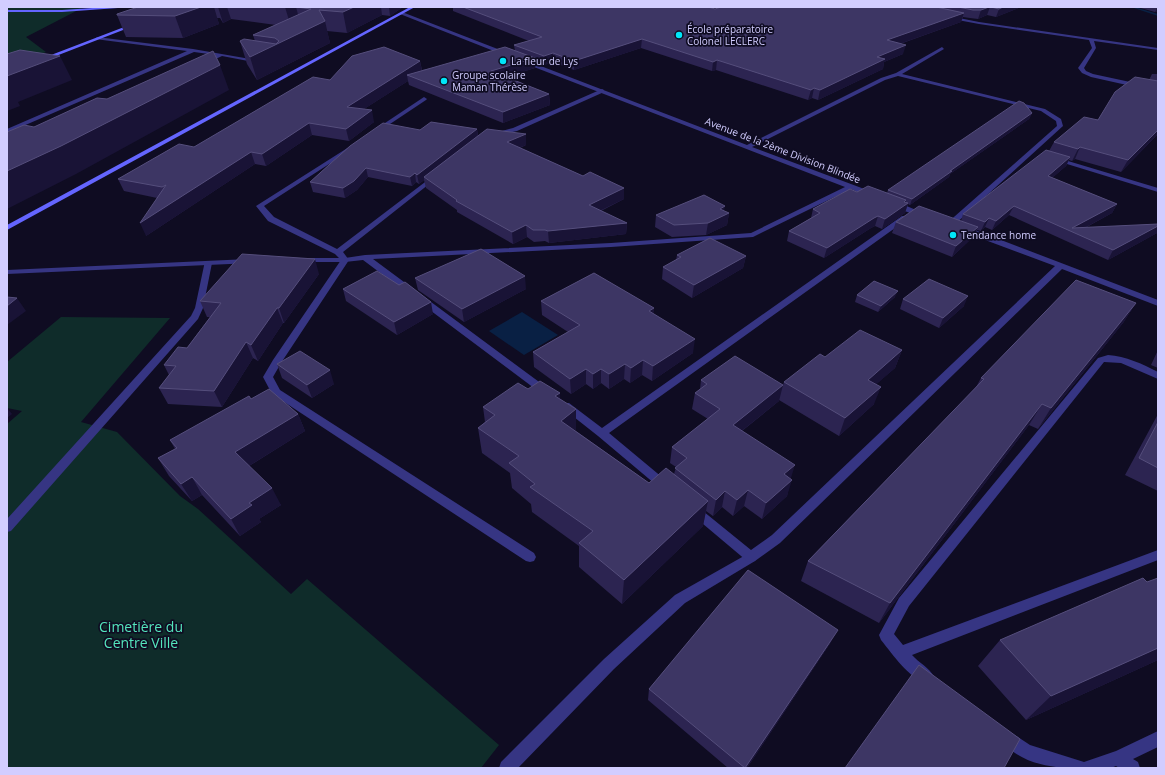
<svg xmlns="http://www.w3.org/2000/svg" width="1165" height="775" font-family="'Open Sans',sans-serif">
<style>
.green{fill:#0f2c2a}
.water{fill:#092044}
.lines{fill:none;stroke-linecap:round;stroke-linejoin:round}
.stream{fill:#092044;fill-rule:evenodd}
.lane{fill:#363583;fill-rule:evenodd}
.street{fill:#363583;fill-rule:evenodd}
.secondary{fill:#6465ff;fill-rule:evenodd}
.wall{fill:#2c2451}
.shaded-wall{fill:#191336}
.building{fill:#3d3664;stroke:#554e7c}
.poi-dot{fill:#00e6f8;stroke:#0f0c22;stroke-width:1.5}
.labels{text-anchor:middle;stroke-width:3.5;stroke-linejoin:round;paint-order:stroke}
.far-poi-label{font-size:10px;fill:#d2cdff;stroke:#0f0c22;text-anchor:start}
.far-street-label{font-size:10px;fill:#d2cdff;stroke:#0f0c22}
.near-park-label{font-size:14px;fill:#54e5bc;stroke:#0f0c22}
</style>
<rect width="100%" height="100%" fill="#0f0c22"/>
<path class="green" d="M 7,7 L 84,7 L 26,37 L 46,52 L 7,67 Z
M 61,317 L 170,318 L 81,422 L 117,432 L 180,496 L 198,509 L 291,594 L 307,579 L 499,745 L 481,768 L 7,768 L 7,424 L 22,411 L 7,408 L 7,362 Z"/>
<path class="water" d="M 522,312 L 558,335 L 524,355 L 489,331 Z"/>
<g class="lines">
<path class="stream" d="M 1131,7 L 1135,7 L 1158,14 L 1158,16 Z"/>
<path class="lane" d="M 97,37 L 193,49 L 262,61 L 259,63 L 222,56 L 205,64 L 203,63 L 203,61 L 216,55 L 194,52 L 7,133 L 7,129 L 187,51 L 95,39 Z
M 602,89 L 604,90 L 604,92 L 517,131 L 494,136 L 491,134 L 513,128 Z
M 424,97 L 427,99 L 426,100 L 378,132 L 373,131 Z
M 349,147 L 354,148 L 264,206 L 274,217 L 337,249 L 433,176 L 438,177 L 343,252 L 349,260 L 281,363 L 273,377 L 280,390 L 534,553 L 536,557 L 534,561 L 530,562 L 526,561 L 272,394 L 263,377 L 273,360 L 341,260 L 335,254 L 268,221 L 256,206 Z
M 205,261 L 208,261 L 212,263 L 203,308 L 198,319 L 11,531 L 7,532 L 7,519 L 191,316 L 195,308 Z
M 1108,355 C 1126,356 1142,364 1158,372 L 1158,379 L 1121,363 L 1104,362 L 909,606 L 894,634 L 903,645 L 1158,550 L 1158,560 L 912,655 C 918,662 930,668 934,677 L 932,682 L 927,684 C 907,676 894,656 881,640 L 879,635 L 899,598 L 1098,358 Z
M 751,552 L 755,553 L 757,557 L 755,561 L 685,603 L 614,669 L 518,768 L 499,768 L 501,762 L 604,659 L 675,595 Z
M 1007,730 L 1030,745 L 1084,762 L 1116,751 L 1158,731 L 1158,747 L 1133,759 L 1138,762 L 1140,768 L 1119,768 L 1116,766 L 1111,768 C 1077,768 1041,772 1012,751 C 1006,747 1002,744 999,738 L 1002,733 Z"/>
<path class="street" d="M 402,12 L 508,53 L 508,54 L 504,55 L 400,14 Z
M 949,16 L 979,22 L 1158,48 L 1158,50 L 1094,41 L 1096,48 L 1084,68 L 1086,71 L 1093,74 L 1158,88 L 1158,92 L 1091,77 L 1082,73 L 1078,68 L 1092,48 L 1089,40 L 979,24 L 947,18 Z
M 942,47 L 944,49 L 902,74 L 1045,109 L 1061,119 L 1063,126 L 953,226 L 947,226 L 946,224 L 1057,126 L 1056,121 L 1041,111 L 898,76 L 885,80 L 752,147 L 875,193 L 875,197 L 869,197 L 851,189 L 753,237 L 611,247 L 373,259 L 550,390 L 551,392 L 550,394 L 542,394 L 363,260 L 345,262 L 303,262 L 299,260 L 303,258 L 345,258 L 365,255 L 611,243 L 751,233 L 845,187 L 521,62 L 521,60 L 525,60 L 747,145 L 881,78 L 896,73 Z
M 1054,158 L 1058,158 L 1158,188 L 1158,192 L 1054,160 Z
M 891,202 L 897,202 L 928,215 L 924,217 L 921,217 L 891,206 Z
M 902,216 L 908,216 L 909,218 L 609,433 L 669,483 L 671,486 L 669,489 L 665,491 L 661,489 L 598,436 L 560,406 L 561,403 L 569,403 L 602,428 Z
M 961,227 L 967,227 L 1158,300 L 1158,306 L 1062,269 L 780,543 L 755,561 L 751,562 L 747,561 L 690,513 L 688,510 L 690,507 L 694,505 L 698,507 L 751,550 L 772,535 L 1055,266 L 961,231 Z
M 249,259 L 252,259 L 252,263 L 7,274 L 7,270 Z"/>
<path class="secondary" d="M 108,7 L 132,7 L 62,12 L 7,12 L 7,10 L 62,10 Z
M 410,7 L 415,7 L 7,230 L 7,225 Z
M 132,24 L 136,25 L 43,61 L 38,60 Z"/>
</g>
<path class="wall" d="M 138,7 L 403,7 L 390,16 L 382,15 L 347,33 L 327,31 L 330,43 L 257,80 L 247,64 L 240,41 L 255,41 L 253,35 L 276,25 L 231,19 L 223,23 L 220,18 L 217,18 L 219,24 L 183,38 L 126,37 L 117,15 Z
M 453,7 L 708,7 L 715,9 L 721,7 L 1021,7 L 996,17 L 987,15 L 978,19 L 970,18 L 963,17 L 961,22 L 900,44 L 903,54 L 884,62 L 883,69 L 818,100 L 812,98 L 808,100 L 716,70 L 712,71 L 641,48 L 574,70 L 553,62 L 544,65 L 535,62 L 535,68 L 506,77 L 549,94 L 550,105 L 503,123 L 409,85 L 408,81 L 364,109 L 374,122 L 349,141 L 312,135 L 266,166 L 255,164 L 146,236 L 157,198 L 124,191 L 118,179 L 194,147 L 330,80 L 420,61 L 422,70 L 515,51 L 514,45 L 529,41 L 453,11 Z
M 1137,7 L 1158,7 L 1158,11 L 1155,12 Z
M 1152,74 L 1158,74 L 1158,134 L 1121,172 L 1075,159 L 1072,161 L 1069,160 L 1066,166 L 1052,178 L 1117,204 L 1112,213 L 1085,228 L 1157,233 L 1108,260 L 1009,215 L 992,230 L 985,227 L 981,231 L 977,230 L 973,237 L 952,257 L 892,233 L 896,222 L 961,221 L 963,214 L 1049,151 L 1054,142 L 1098,120 L 1149,80 Z
M 1032,113 L 1029,119 L 950,174 L 949,177 L 910,205 L 908,204 L 905,213 L 882,229 L 875,226 L 871,228 L 824,258 L 787,241 L 789,231 L 811,218 L 813,209 L 857,192 L 887,193 L 888,190 Z
M 477,129 L 478,136 L 526,145 L 520,148 L 583,176 L 624,188 L 624,199 L 601,211 L 627,223 L 626,234 L 549,243 L 545,241 L 534,242 L 527,237 L 513,244 L 457,212 L 457,210 L 426,188 L 424,180 L 419,184 L 416,182 L 412,186 L 368,177 L 357,190 L 345,198 L 313,192 L 310,182 Z
M 724,211 L 729,213 L 727,225 L 706,235 L 672,237 L 655,227 L 656,215 Z
M 677,255 L 746,256 L 743,268 L 692,298 L 662,279 L 663,267 L 676,260 Z
M 319,274 L 284,323 L 283,323 L 258,361 L 253,358 L 222,407 L 168,404 L 159,388 L 169,375 L 164,365 L 187,348 L 210,317 L 207,317 L 200,301 Z
M 415,278 L 526,289 L 464,322 L 418,290 Z
M 343,289 L 433,314 L 397,335 L 346,301 Z
M 857,295 L 895,297 L 878,312 L 855,302 Z
M 903,299 L 964,306 L 939,328 L 900,309 Z
M 541,301 L 654,308 L 653,314 L 693,353 L 652,381 L 642,375 L 630,383 L 624,379 L 609,389 L 601,383 L 593,389 L 586,384 L 571,394 L 534,367 L 533,352 L 568,332 L 542,315 Z
M 1136,303 L 1123,323 L 1038,429 L 1029,425 L 879,623 L 801,581 L 808,561 L 975,389 L 981,378 Z
M 902,350 L 895,368 L 876,384 L 874,404 L 839,436 L 779,400 L 779,401 L 742,431 L 791,478 L 787,496 L 762,519 L 744,506 L 733,516 L 722,507 L 713,516 L 706,511 L 703,526 L 622,604 L 579,567 L 579,546 L 532,512 L 531,504 L 512,488 L 510,473 L 482,453 L 478,428 L 485,422 L 483,407 L 528,389 L 560,393 L 560,399 L 576,409 L 576,431 L 649,483 L 674,474 L 676,467 L 670,463 L 672,447 L 708,419 L 692,409 L 695,393 L 700,389 L 701,380 L 783,385 L 784,382 L 825,357 Z
M 1158,350 L 1158,368 L 1151,365 Z
M 277,364 L 334,384 L 312,398 L 282,378 Z
M 298,414 L 305,431 L 249,466 L 281,505 L 259,519 L 261,522 L 240,536 L 202,495 L 192,501 L 169,476 L 158,458 L 175,449 L 170,440 Z
M 1158,414 L 1158,491 L 1125,475 Z
M 1158,578 L 1158,660 L 1026,720 L 978,666 L 1000,640 Z
M 831,642 L 747,768 L 728,768 L 648,700 L 649,689 Z"/>
<path class="shaded-wall" d="M 201,7 L 214,7 L 219,24 L 183,38 L 175,16 Z
M 218,7 L 227,7 L 231,19 L 223,23 Z
M 285,7 L 308,7 L 296,7 L 300,22 L 291,27 Z
M 354,7 L 381,7 L 382,15 L 347,33 L 343,12 Z
M 389,7 L 403,7 L 390,16 Z
M 990,7 L 987,15 L 978,19 L 981,10 Z
M 1003,7 L 1021,7 L 996,17 L 999,9 Z
M 1158,7 L 1158,11 L 1155,12 Z
M 964,13 L 961,22 L 885,49 L 887,40 Z
M 325,21 L 330,43 L 257,80 L 250,57 Z
M 642,39 L 641,48 L 574,70 L 574,61 Z
M 906,45 L 903,54 L 884,62 L 883,69 L 818,100 L 820,90 L 877,57 Z
M 553,53 L 553,62 L 544,65 L 544,56 Z
M 60,56 L 72,80 L 18,102 L 20,106 L 7,111 L 7,76 Z
M 535,58 L 535,68 L 491,81 L 491,71 Z
M 717,60 L 716,70 L 712,71 L 713,62 Z
M 420,61 L 422,72 L 407,75 L 408,81 L 350,118 L 347,107 Z
M 220,65 L 229,90 L 76,174 L 7,209 L 7,171 Z
M 814,88 L 812,98 L 808,100 L 811,90 Z
M 549,94 L 550,105 L 503,123 L 503,112 Z
M 372,110 L 374,122 L 349,141 L 346,129 Z
M 1032,113 L 1029,119 L 950,174 L 949,177 L 910,205 L 912,199 L 950,171 Z
M 309,123 L 312,135 L 266,166 L 262,154 Z
M 477,129 L 478,138 L 424,177 L 424,180 L 419,184 L 417,175 Z
M 1158,130 L 1158,134 L 1121,172 L 1128,160 Z
M 526,134 L 526,145 L 508,152 L 507,142 Z
M 1080,147 L 1075,159 L 1072,161 L 1078,149 Z
M 251,152 L 255,164 L 146,236 L 140,223 Z
M 1070,157 L 1066,166 L 1044,185 L 1048,176 Z
M 366,168 L 368,177 L 357,190 L 345,198 L 343,188 Z
M 415,173 L 416,182 L 412,186 L 410,177 Z
M 624,188 L 624,199 L 589,216 L 589,205 Z
M 906,200 L 905,206 L 908,203 L 905,213 L 882,229 L 885,219 Z
M 1117,204 L 1112,213 L 1075,233 L 1072,228 Z
M 725,206 L 723,216 L 729,213 L 727,225 L 706,235 L 708,223 L 720,209 Z
M 1014,206 L 1009,215 L 992,230 L 996,221 Z
M 878,216 L 875,226 L 871,228 L 824,258 L 827,248 L 874,218 Z
M 989,218 L 985,227 L 981,231 L 985,222 Z
M 627,223 L 626,234 L 549,243 L 548,231 Z
M 526,225 L 527,237 L 513,244 L 512,232 Z
M 1158,226 L 1158,231 L 1157,233 L 1108,260 L 1113,250 Z
M 978,227 L 973,237 L 952,257 L 956,246 Z
M 746,256 L 743,268 L 692,298 L 694,285 Z
M 315,259 L 319,274 L 284,323 L 279,308 Z
M 525,276 L 526,289 L 464,322 L 462,309 Z
M 898,291 L 895,297 L 878,312 L 881,306 Z
M 968,296 L 964,306 L 939,328 L 943,318 Z
M 17,298 L 26,311 L 7,325 L 7,306 Z
M 431,302 L 433,314 L 397,335 L 394,322 Z
M 1136,303 L 1123,323 L 1038,429 L 1051,408 Z
M 277,308 L 283,323 L 258,361 L 251,345 Z
M 654,308 L 652,323 L 649,311 Z
M 695,339 L 693,353 L 652,381 L 653,366 Z
M 246,342 L 253,358 L 222,407 L 214,391 Z
M 902,350 L 895,368 L 862,397 L 868,380 Z
M 643,360 L 642,375 L 630,383 L 631,368 Z
M 625,364 L 624,379 L 609,389 L 609,374 Z
M 586,369 L 586,384 L 571,394 L 570,379 Z
M 601,369 L 601,383 L 593,389 L 593,374 Z
M 330,370 L 334,384 L 312,398 L 307,385 Z
M 783,385 L 779,401 L 729,441 L 733,425 Z
M 881,387 L 874,404 L 839,436 L 845,418 Z
M 560,393 L 561,418 L 555,396 Z
M 1042,404 L 1029,425 L 879,623 L 890,603 Z
M 7,408 L 12,414 L 7,418 Z
M 576,409 L 576,434 L 561,421 Z
M 298,414 L 305,431 L 244,469 L 235,452 Z
M 795,465 L 790,481 L 784,474 Z
M 192,477 L 202,495 L 192,501 L 181,484 Z
M 792,480 L 787,496 L 762,519 L 766,503 Z
M 272,488 L 281,505 L 259,519 L 261,522 L 240,536 L 231,519 L 249,503 Z
M 748,490 L 744,506 L 733,516 L 737,500 Z
M 725,491 L 722,507 L 713,516 L 716,500 Z
M 708,501 L 703,526 L 622,604 L 624,580 Z
M 838,630 L 831,642 L 747,768 L 745,768 Z
M 1158,648 L 1158,660 L 1026,720 L 1051,696 Z"/>
<path class="building" d="M 138,7 L 201,7 L 175,16 L 117,15 L 117,14 Z
M 296,7 L 354,7 L 343,12 L 319,10 L 325,21 L 250,57 L 240,41 L 244,39 L 276,44 L 279,41 L 275,38 L 253,35 L 311,9 Z
M 463,7 L 708,7 L 715,9 L 721,7 L 936,7 L 964,13 L 887,40 L 906,45 L 877,57 L 885,59 L 820,90 L 814,88 L 811,90 L 717,60 L 713,62 L 642,39 L 574,61 L 553,53 L 544,56 L 514,45 L 542,37 Z
M 958,7 L 989,7 L 981,10 L 973,10 Z
M 991,7 L 1003,7 L 999,9 Z
M 384,47 L 420,61 L 347,107 L 372,110 L 346,129 L 309,123 L 262,154 L 251,152 L 140,223 L 166,185 L 162,187 L 118,179 L 179,144 L 194,147 L 313,77 L 330,80 L 352,56 Z
M 505,47 L 535,58 L 491,71 L 549,94 L 503,112 L 407,75 Z
M 20,50 L 60,56 L 7,76 L 7,54 Z
M 213,51 L 220,65 L 61,146 L 7,171 L 7,132 L 24,125 L 34,127 L 97,98 L 107,99 Z
M 1135,77 L 1158,81 L 1158,130 L 1128,160 L 1080,147 L 1078,149 L 1054,142 L 1084,117 L 1098,120 L 1115,92 Z
M 1019,101 L 1024,103 L 1032,113 L 950,171 L 952,171 L 912,199 L 888,190 Z
M 431,122 L 477,129 L 417,175 L 415,173 L 410,177 L 366,168 L 354,181 L 343,188 L 310,182 L 350,146 L 383,123 L 420,130 Z
M 487,129 L 526,134 L 507,142 L 583,176 L 590,172 L 624,188 L 589,205 L 627,223 L 548,231 L 545,230 L 533,230 L 526,225 L 512,232 L 456,201 L 457,200 L 424,177 Z
M 1046,150 L 1070,157 L 1048,176 L 1117,204 L 1072,228 L 1158,224 L 1158,226 L 1113,250 L 1014,206 L 996,221 L 989,218 L 985,222 L 963,214 Z
M 868,186 L 906,200 L 904,202 L 908,203 L 885,219 L 878,216 L 874,218 L 827,248 L 789,231 L 820,213 L 813,209 L 850,189 L 857,192 Z
M 704,195 L 725,206 L 720,209 L 729,213 L 708,223 L 674,225 L 656,215 Z
M 919,206 L 978,227 L 956,246 L 896,222 Z
M 710,238 L 746,256 L 694,285 L 663,267 L 681,257 L 677,255 Z
M 481,249 L 525,276 L 462,309 L 415,278 Z
M 242,254 L 315,259 L 279,308 L 277,308 L 251,345 L 246,342 L 214,391 L 159,388 L 176,366 L 164,365 L 178,347 L 187,348 L 221,303 L 200,301 Z
M 377,271 L 399,285 L 405,282 L 431,302 L 394,322 L 343,289 Z
M 594,273 L 654,308 L 649,311 L 695,339 L 653,366 L 643,360 L 631,368 L 625,364 L 609,374 L 601,369 L 593,374 L 586,369 L 570,379 L 533,352 L 580,325 L 541,301 Z
M 929,279 L 968,296 L 943,318 L 903,299 Z
M 1076,280 L 1136,303 L 1051,408 L 1042,404 L 890,603 L 808,561 L 984,379 L 981,378 Z
M 874,281 L 898,291 L 881,306 L 857,295 Z
M 7,297 L 17,298 L 7,306 Z
M 860,330 L 902,350 L 868,380 L 881,387 L 845,418 L 784,382 L 820,354 L 825,357 Z
M 300,351 L 330,370 L 307,385 L 277,364 Z
M 735,356 L 783,385 L 733,425 L 795,465 L 784,474 L 792,480 L 766,503 L 748,490 L 737,500 L 725,491 L 716,500 L 675,468 L 687,458 L 672,447 L 720,409 L 695,393 L 707,384 L 701,380 Z
M 540,381 L 560,393 L 555,396 L 576,409 L 561,421 L 649,483 L 666,468 L 708,501 L 624,580 L 579,543 L 593,531 L 530,487 L 535,484 L 509,463 L 519,456 L 478,428 L 495,415 L 483,407 L 518,383 L 528,389 Z
M 269,389 L 298,414 L 235,452 L 272,488 L 249,503 L 252,505 L 231,519 L 192,477 L 181,484 L 158,458 L 177,448 L 170,440 L 249,396 L 251,399 Z
M 1158,422 L 1158,468 L 1139,458 Z
M 748,570 L 838,630 L 745,768 L 649,689 Z
M 1143,578 L 1147,582 L 1158,578 L 1158,648 L 1051,696 L 1000,640 Z
M 919,665 L 1020,739 L 1004,768 L 845,768 Z"/>
<g class="poi-dot">
<circle cx="679" cy="35" r="4"/>
<circle cx="503" cy="61" r="4"/>
<circle cx="444" cy="81" r="4"/>
<circle cx="953" cy="235" r="4"/>
</g>
<g class="labels">
<g class="far-poi-label">
<text x="687" y="33">École préparatoire<tspan x="687" dy="12">Colonel LECLERC</tspan></text>
<text x="511" y="65">La fleur de Lys</text>
<text x="452" y="79">Groupe scolaire<tspan x="452" dy="12">Maman Thérèse</tspan></text>
<text x="961" y="239">Tendance home</text>
</g>
<g class="far-street-label">
<text transform="translate(783 150) rotate(21)" y="4">Avenue de la 2ème Division Blindée</text>
</g>
<g class="near-park-label">
<text x="141" y="632">Cimetière du<tspan x="141" dy="16">Centre Ville</tspan></text>
</g>
</g>
<rect width="1165" height="775" fill="none" stroke="#d2cdff" stroke-width="16"/>
</svg>
